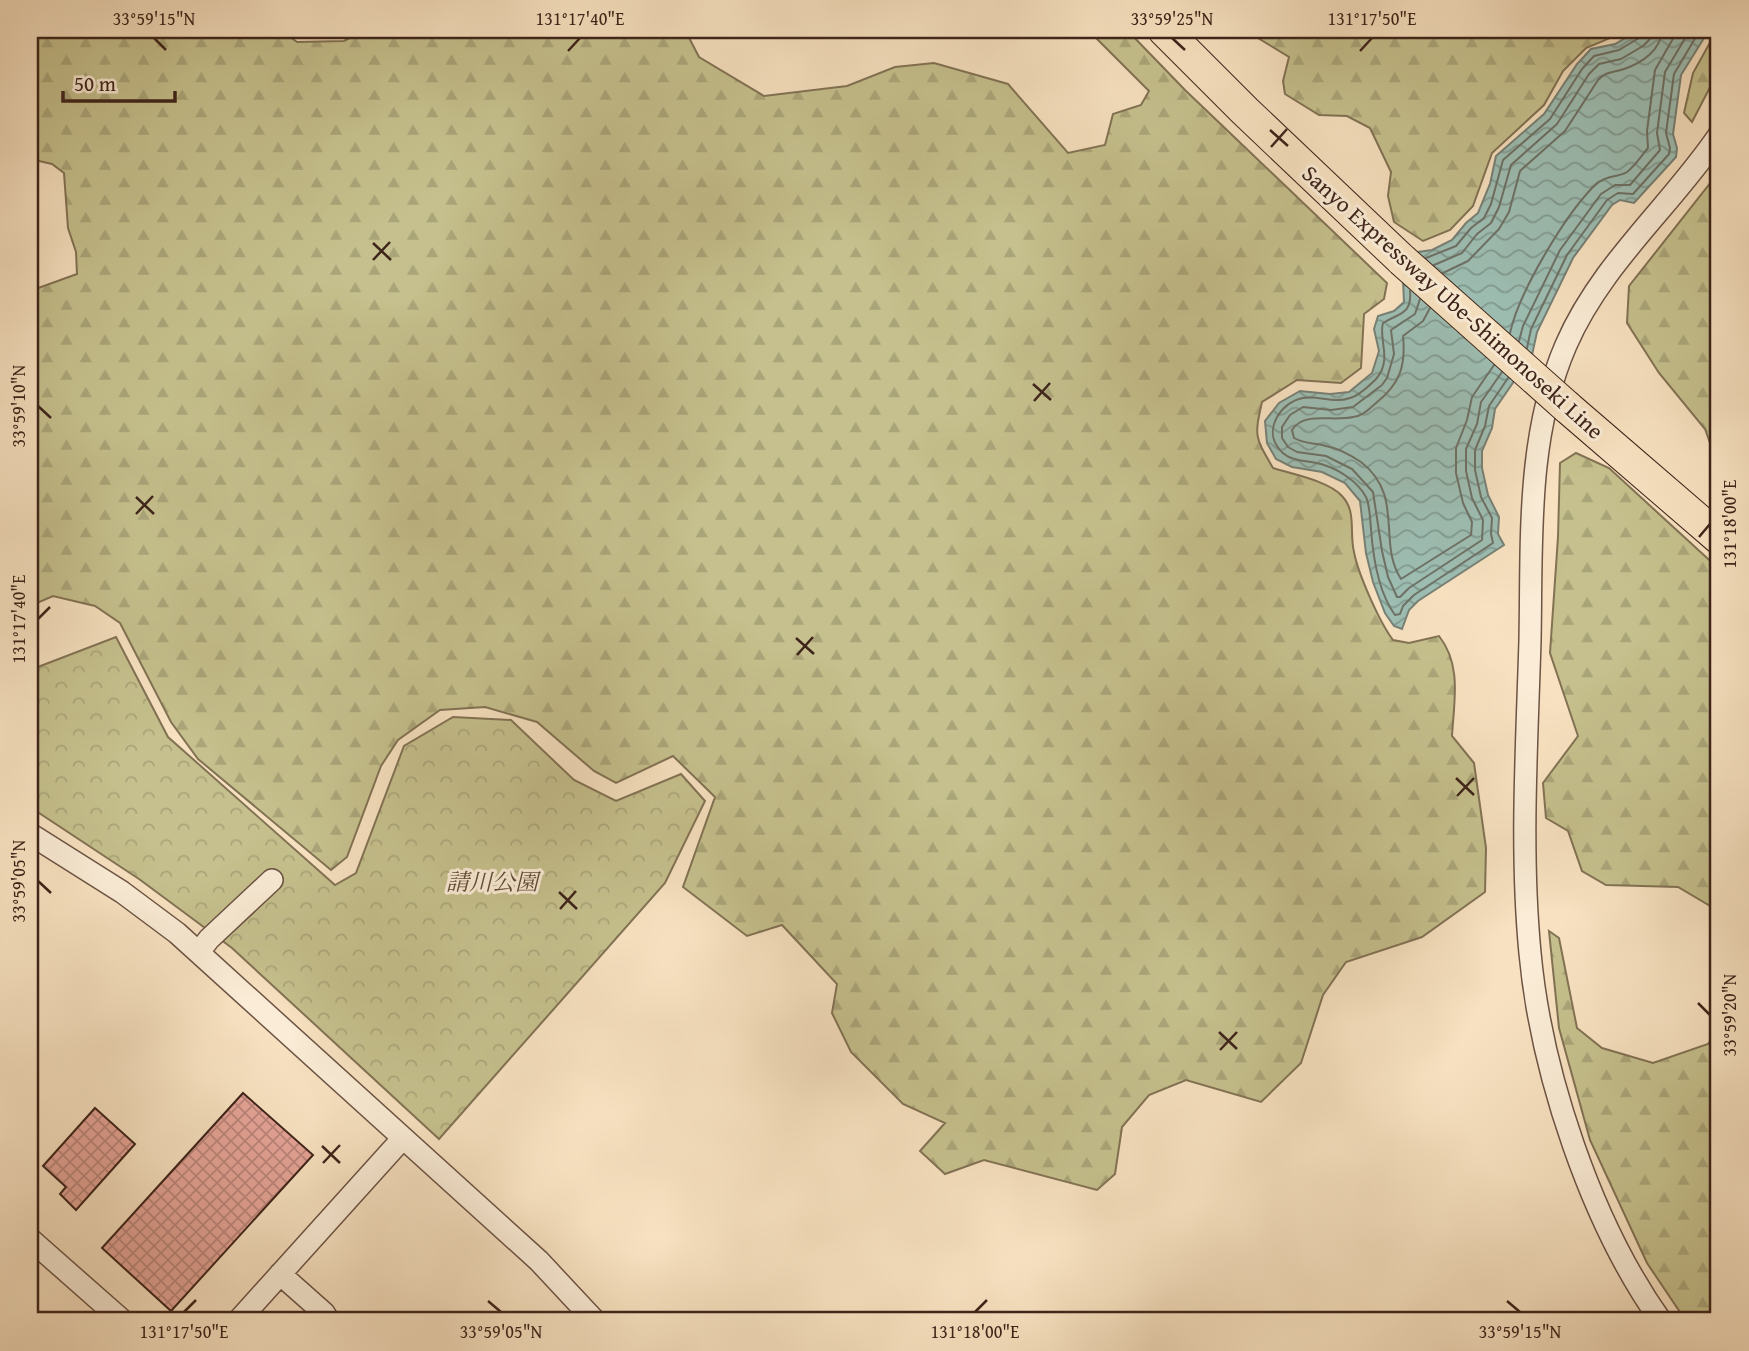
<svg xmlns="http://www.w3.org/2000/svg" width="1749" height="1351" font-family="'Gentium Book Plus','Noto Serif JP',serif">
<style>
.forest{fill:url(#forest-firs);stroke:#827254;stroke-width:2}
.park{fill:url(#park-crowns);stroke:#827254;stroke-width:2}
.water{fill:url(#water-waves);stroke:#778076;stroke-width:2}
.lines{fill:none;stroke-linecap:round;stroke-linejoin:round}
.shore{stroke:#6e7166;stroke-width:2}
.building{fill:url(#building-cross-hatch);stroke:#3e241a;stroke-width:2}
.minor-casing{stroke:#6c5344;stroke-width:24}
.highway-casing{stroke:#3e241a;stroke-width:34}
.minor{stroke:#faecd6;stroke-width:21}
.highway{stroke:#f7e1c0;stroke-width:32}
.highway-bridge-casing{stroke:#3e241a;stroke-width:34;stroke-linecap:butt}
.highway-bridge{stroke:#f7e1c0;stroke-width:32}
.ticks{fill:none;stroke:#3e241a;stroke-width:2.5}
.labels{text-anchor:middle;stroke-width:6;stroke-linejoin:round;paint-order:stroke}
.street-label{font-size:23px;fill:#3e241a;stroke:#faecd6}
.park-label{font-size:23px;font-style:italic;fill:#604b37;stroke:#faecd6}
.neatline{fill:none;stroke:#3e241a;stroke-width:2.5}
.ticks-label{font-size:18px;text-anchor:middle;fill:#3e241a}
</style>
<defs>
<pattern id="forest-firs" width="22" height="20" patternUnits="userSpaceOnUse" patternTransform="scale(1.75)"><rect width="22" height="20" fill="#c5c08d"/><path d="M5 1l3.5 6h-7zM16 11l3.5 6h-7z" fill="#aaa579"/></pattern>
<pattern id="park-crowns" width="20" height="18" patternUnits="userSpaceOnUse" patternTransform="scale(1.75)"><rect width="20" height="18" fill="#c5c08d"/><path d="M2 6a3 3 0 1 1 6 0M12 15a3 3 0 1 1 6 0" fill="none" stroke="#aaa579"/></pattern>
<pattern id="water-waves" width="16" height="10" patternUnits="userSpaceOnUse" patternTransform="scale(1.75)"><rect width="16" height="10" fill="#9dbeb3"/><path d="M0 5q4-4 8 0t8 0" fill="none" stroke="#819a91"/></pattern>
<pattern id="building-cross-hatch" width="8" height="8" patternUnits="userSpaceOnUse" patternTransform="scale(1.75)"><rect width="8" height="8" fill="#e4a396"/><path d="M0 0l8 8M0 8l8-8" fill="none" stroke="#ba857a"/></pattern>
</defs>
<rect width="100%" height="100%" fill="#f7e1c0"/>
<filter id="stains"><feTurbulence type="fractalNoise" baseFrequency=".00286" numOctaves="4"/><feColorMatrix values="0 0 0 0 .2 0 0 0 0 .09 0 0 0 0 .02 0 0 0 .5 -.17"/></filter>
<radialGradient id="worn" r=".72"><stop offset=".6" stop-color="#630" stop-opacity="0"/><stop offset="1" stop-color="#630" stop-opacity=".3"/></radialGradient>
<path class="forest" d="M 30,30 L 281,30 L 297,42 L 344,41 L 365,30 L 685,30 L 699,57 L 764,96 L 847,86 L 895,67 L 934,63 L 1008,84 L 1068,153 L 1105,145 L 1113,114 L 1141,105 L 1149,91 L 1088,30 L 1127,30 L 1185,90 L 1387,283 L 1384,299 L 1364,314 L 1361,368 L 1341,383 L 1297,380 L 1262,402 C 1254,437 1255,437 1273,468 C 1292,474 1329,481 1342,496 C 1357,512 1349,532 1354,552 C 1358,574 1380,623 1393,640 L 1409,643 L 1439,636 C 1462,665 1454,701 1452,736 L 1474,763 L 1486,848 L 1485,892 L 1422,937 L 1346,962 L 1323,995 L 1301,1063 L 1261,1102 L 1186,1080 L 1149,1095 L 1122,1127 L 1115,1174 L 1097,1190 L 984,1160 L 945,1174 L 920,1151 L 945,1123 L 903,1104 L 851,1052 L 832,1013 L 837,984 L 782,925 L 747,936 L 683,887 L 715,797 L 673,756 L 616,783 L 594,771 L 537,722 L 485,707 L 440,710 L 398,740 L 381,766 L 347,857 L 331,870 L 198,759 L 171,722 L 120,623 L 95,606 L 53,596 L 30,606 L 30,291 L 77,274 L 76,252 L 68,228 L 64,173 L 52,164 L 30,159 Z
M 1245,30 L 1622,30 L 1615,36 L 1586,48 L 1563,71 L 1544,105 L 1492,153 L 1473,206 L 1450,230 L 1423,241 L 1394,222 L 1388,196 L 1391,172 L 1370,128 L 1347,116 L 1319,115 L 1285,94 L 1283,81 L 1289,57 Z
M 1717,30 L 1719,30 L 1719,70 L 1692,122 L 1684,113 L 1693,73 Z
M 1719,172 L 1719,468 L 1705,429 L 1659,373 L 1627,323 L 1629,286 Z
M 1576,453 L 1609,468 L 1719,569 L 1719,934 L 1710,906 L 1678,887 L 1606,885 L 1582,871 L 1568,831 L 1546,818 L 1543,783 L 1578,736 L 1550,653 L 1558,537 L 1560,463 Z
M 1549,931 L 1559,938 L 1577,1028 L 1602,1048 L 1653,1063 L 1708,1044 L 1719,1028 L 1719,1321 L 1686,1321 L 1647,1263 L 1590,1140 L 1559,1028 Z"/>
<path class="park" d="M 116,637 L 168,737 L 335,885 L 356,873 L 404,746 L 453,717 L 511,720 L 574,780 L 616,801 L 681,774 L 705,801 L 665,883 L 439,1139 L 232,948 L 139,879 L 30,807 L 30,670 Z"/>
<path class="water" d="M 1639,30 L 1709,30 L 1681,75 L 1673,134 L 1677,148 L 1676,157 L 1634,203 L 1620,200 L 1612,205 L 1573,258 L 1537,332 L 1532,355 L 1495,409 L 1492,428 L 1482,451 L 1482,468 L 1488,495 L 1499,517 L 1498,534 L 1504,545 L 1418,601 L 1409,610 L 1402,629 L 1394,626 L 1385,613 L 1373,582 L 1366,553 L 1360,501 L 1345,483 L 1322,472 L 1292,467 L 1276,459 L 1267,443 L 1265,421 L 1279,403 L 1300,391 L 1330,394 L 1349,392 L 1372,373 L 1379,351 L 1374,329 L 1378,316 L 1394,311 L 1404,302 L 1403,281 L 1418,252 L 1432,250 L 1452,240 L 1466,223 L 1478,213 L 1490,184 L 1496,156 L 1544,114 L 1577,64 L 1591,49 L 1615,44 Z"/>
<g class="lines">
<path class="shore" d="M 1426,258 L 1456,246 L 1471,228 L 1484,218 L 1491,204 L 1503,160 L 1550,119 L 1582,69 L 1594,56 L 1619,50 L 1639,38 L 1642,30
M 1434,265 L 1462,253 L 1477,234 L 1491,223 L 1499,207 L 1511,165 L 1557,124 L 1589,74 L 1599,64 L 1621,59 L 1643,46 L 1650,39 L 1651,30
M 1443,273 L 1468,261 L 1499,229 L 1509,212 L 1520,171 L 1565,131 L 1598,80 C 1606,71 1613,73 1624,69 C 1642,63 1661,50 1662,30
M 1410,291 C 1412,315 1399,313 1383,323 C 1378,339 1393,360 1376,379 C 1370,385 1358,396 1350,398 C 1334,404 1318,395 1303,398 C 1281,402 1265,428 1277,446 C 1288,464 1307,459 1324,465 C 1340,470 1358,482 1366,497 C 1370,506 1370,519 1371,529 C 1373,557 1378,592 1395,615 L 1400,614 L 1403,606 L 1414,595 L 1493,543 L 1491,534 L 1492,518 L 1481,497 L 1475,470 L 1475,450 L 1485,426 L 1489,406 L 1508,378
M 1420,299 L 1415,314 L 1391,330 L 1394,354 L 1387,378 L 1382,385 L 1353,407 L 1331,410 L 1303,407 L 1290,415 L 1282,427 L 1282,438 L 1288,447 L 1297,452 L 1326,456 L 1352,469 L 1373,492 L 1382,551 L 1388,577 L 1397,597 L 1400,597 L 1409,588 L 1482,540 L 1483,520 L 1472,498 L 1466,471 L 1466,449 L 1477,424 L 1481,402 L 1502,372
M 1430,308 L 1423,321 L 1403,336 C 1406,366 1400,384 1376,403 C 1369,409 1363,416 1353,417 C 1332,422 1304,411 1292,430 L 1294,438 C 1304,444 1315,443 1326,446 C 1337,448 1352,456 1361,462 C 1405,496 1377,542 1401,579 L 1471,535 L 1472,522 L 1463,503 L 1456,473 L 1456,448 L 1467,420 L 1472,397 L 1494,365
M 1510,333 C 1519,292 1564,217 1593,187 C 1605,174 1618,178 1627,172 C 1635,166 1642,155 1648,148 L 1647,131 L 1655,70 L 1678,30
M 1519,341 L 1523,326 L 1560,250 L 1601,194 L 1615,185 L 1630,185 L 1660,150 L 1657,133 L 1665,72 L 1690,30
M 1527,348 L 1531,329 L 1567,255 L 1607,200 L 1618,193 L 1633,194 L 1669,154 L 1670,148 L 1666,133 L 1674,74 L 1700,30"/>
</g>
<path class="building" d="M 243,1093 L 313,1155 L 171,1311 L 102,1248 Z
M 95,1108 L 135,1144 L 76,1210 L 60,1194 L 66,1187 L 43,1166 Z"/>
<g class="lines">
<g class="minor-casing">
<path id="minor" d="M 30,834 L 122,892 L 177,933 L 539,1261 L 595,1321
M 199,952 L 209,939 L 272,880
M 30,1239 L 123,1321
M 280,1274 L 324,1313 L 329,1321
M 238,1321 L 403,1138
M 1661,1321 C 1591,1223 1541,1072 1530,953 C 1520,849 1527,744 1530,640 C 1532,542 1526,437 1566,345 C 1601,264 1671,206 1719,135"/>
</g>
<g class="highway-casing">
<path id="highway" d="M 1164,30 L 1245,111 L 1402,260
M 1567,407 L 1719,538"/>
</g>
<use href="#minor" class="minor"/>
<use href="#highway" class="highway"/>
<g class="highway-bridge-casing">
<path id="highway-bridge" d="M 1402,260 L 1567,407"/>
</g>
<use href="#highway-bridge" class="highway-bridge"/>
</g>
<path class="ticks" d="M 154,38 L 166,50M 1172,38 L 1185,50M 568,51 L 580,38M 1360,51 L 1372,38M 1270,130 L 1288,146M 1271,147 L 1287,129M 373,243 L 391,260M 373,260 L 390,242M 1033,384 L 1051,400M 1034,401 L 1050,383M 38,406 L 51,418M 136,497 L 154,514M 136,514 L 153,496M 1699,537 L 1710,524M 38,619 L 50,607M 796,638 L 814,654M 797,655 L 813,637M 1456,778 L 1474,795M 1457,796 L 1474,778M 38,881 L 51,893M 559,892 L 577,909M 560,909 L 576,891M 1698,1003 L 1710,1015M 1219,1032 L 1237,1049M 1220,1050 L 1237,1032M 322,1146 L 340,1163M 323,1163 L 340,1145M 488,1301 L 501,1312M 1507,1301 L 1520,1312M 184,1312 L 196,1300M 975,1312 L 987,1300"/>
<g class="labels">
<g class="street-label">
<text transform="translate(1453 302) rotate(42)" y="8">Sanyo Expressway Ube-Shimonoseki Line</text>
</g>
<g class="park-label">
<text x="492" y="890">請川公園</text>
</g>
</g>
<rect width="1749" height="1351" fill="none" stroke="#f7e1c0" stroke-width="77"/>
<path d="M63 91v10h112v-10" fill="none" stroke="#3e241a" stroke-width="3.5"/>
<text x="74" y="91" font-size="21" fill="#3e241a" stroke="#faecd6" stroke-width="5" paint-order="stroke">50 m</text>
<rect x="38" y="38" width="1672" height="1274" class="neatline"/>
<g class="ticks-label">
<text x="154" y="25">33°59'15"N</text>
<text x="580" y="25">131°17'40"E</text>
<text x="1172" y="25">33°59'25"N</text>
<text x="1372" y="25">131°17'50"E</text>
<text transform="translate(19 406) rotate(-90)" y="6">33°59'10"N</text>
<text transform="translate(1730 524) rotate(-90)" y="6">131°18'00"E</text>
<text transform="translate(19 619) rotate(-90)" y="6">131°17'40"E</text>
<text transform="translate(19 881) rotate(-90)" y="6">33°59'05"N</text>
<text transform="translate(1730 1015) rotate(-90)" y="6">33°59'20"N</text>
<text x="184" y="1338">131°17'50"E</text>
<text x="501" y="1338">33°59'05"N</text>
<text x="975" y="1338">131°18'00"E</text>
<text x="1520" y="1338">33°59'15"N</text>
</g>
<rect width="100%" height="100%" filter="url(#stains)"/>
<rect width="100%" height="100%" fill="url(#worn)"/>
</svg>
